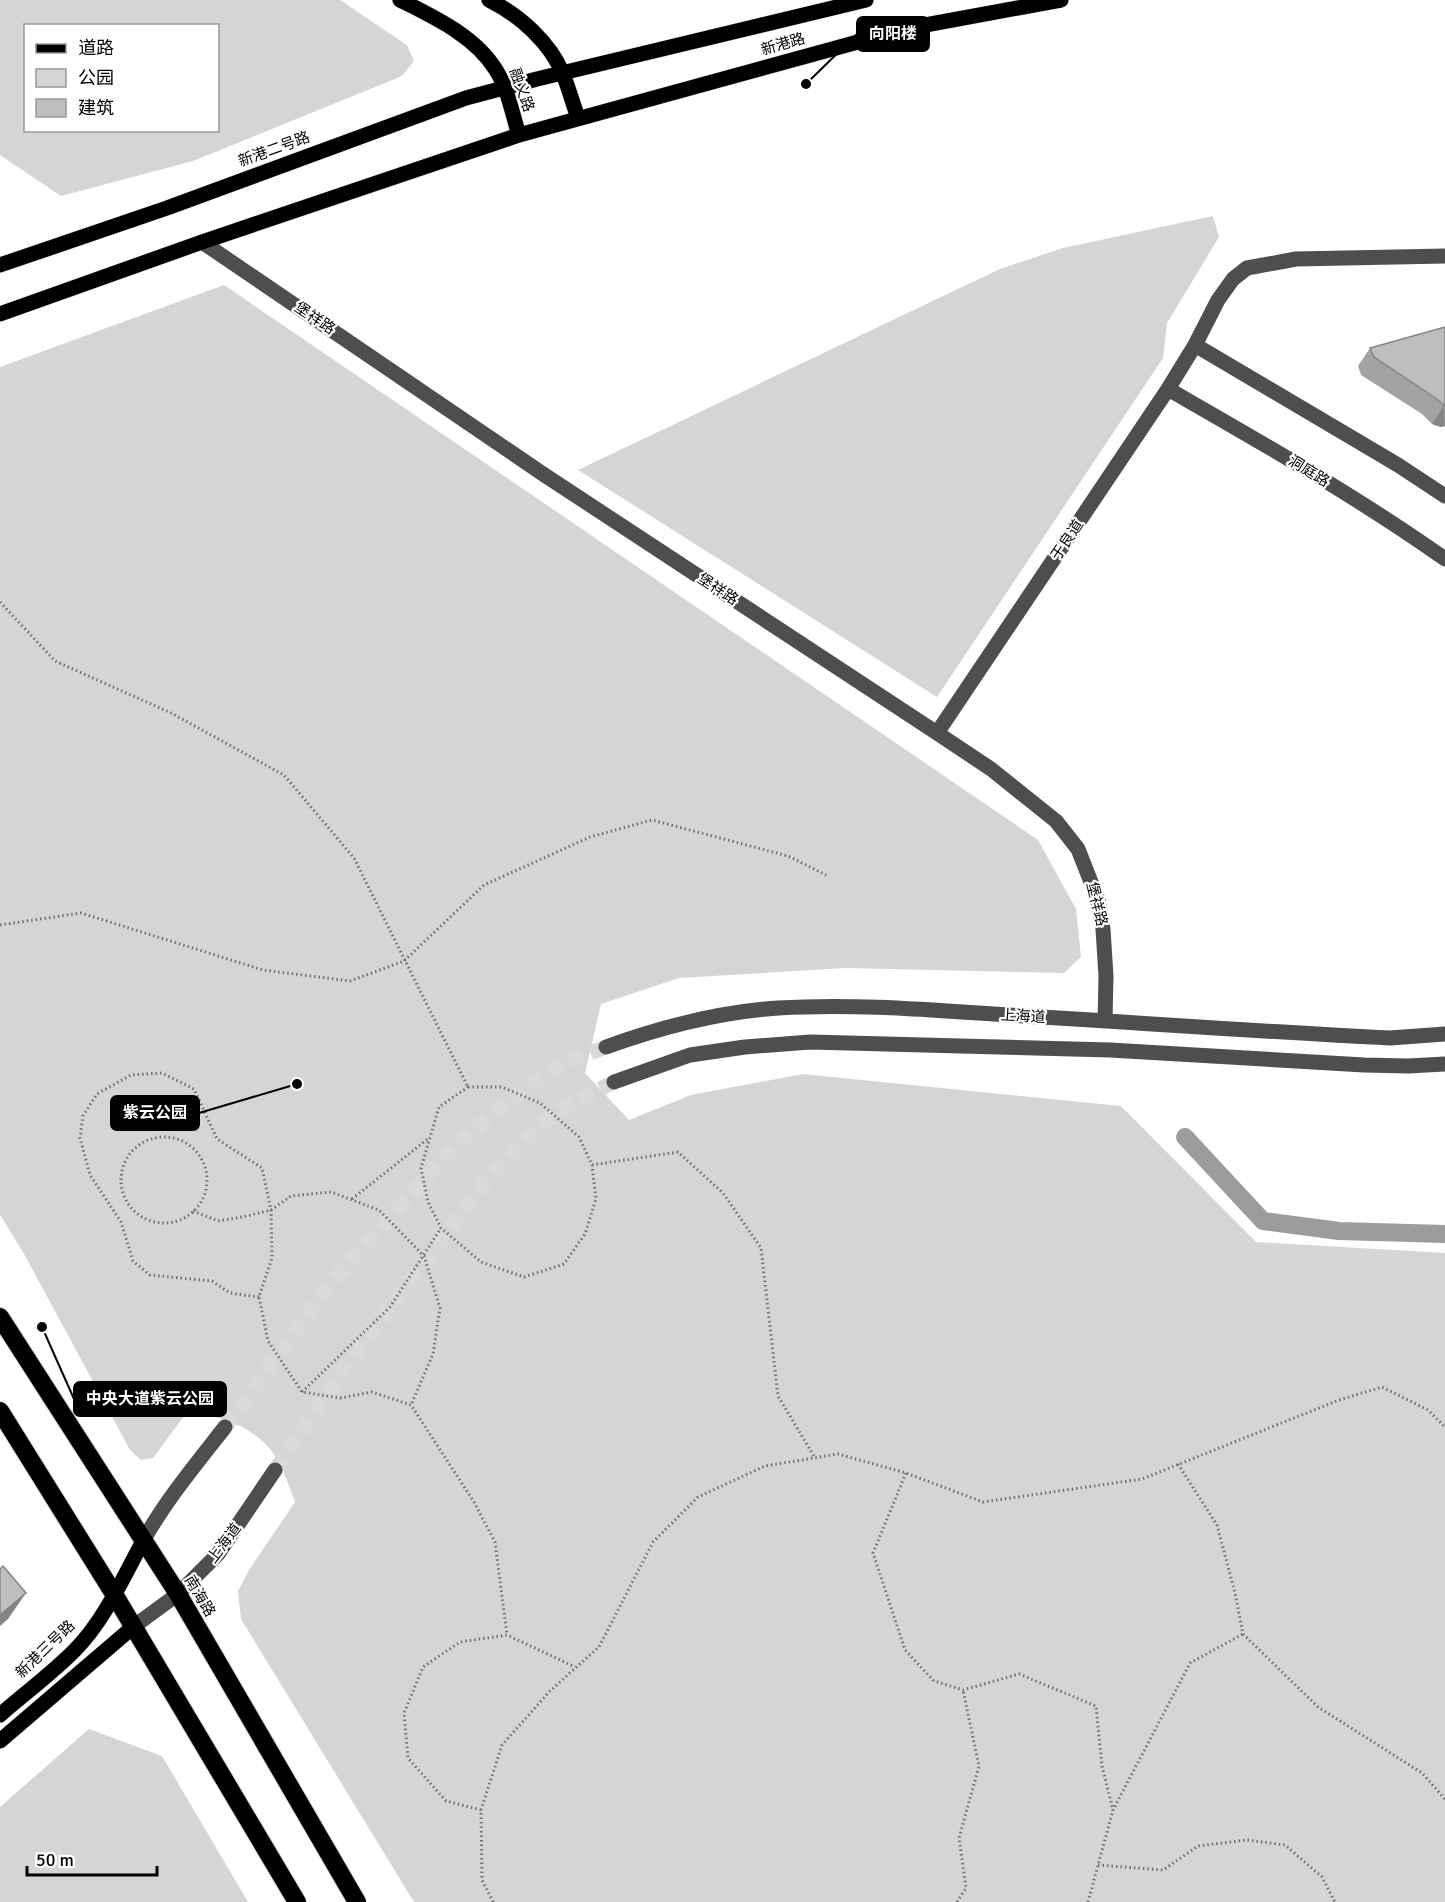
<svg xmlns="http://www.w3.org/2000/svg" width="1445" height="1902" font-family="Signika,'Noto Sans SC',sans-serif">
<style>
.green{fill:#d5d5d5;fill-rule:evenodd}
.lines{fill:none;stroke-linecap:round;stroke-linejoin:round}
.canal{stroke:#9c9c9c;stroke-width:18}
.minor-tunnel{stroke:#d9d9d9;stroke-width:15;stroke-dasharray:15 8;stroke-linecap:butt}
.major-casing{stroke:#dbdbdb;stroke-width:16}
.highway-casing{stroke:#dbdbdb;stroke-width:20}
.path{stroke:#707070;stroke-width:3;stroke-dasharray:1.5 3;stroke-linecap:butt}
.minor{stroke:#4e4e4e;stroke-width:15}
.major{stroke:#000;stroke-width:15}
.highway{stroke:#000;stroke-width:18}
.wall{fill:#a3a3a3}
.shaded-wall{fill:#858585}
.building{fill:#bebebe;stroke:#858585;stroke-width:1.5}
.labels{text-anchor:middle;stroke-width:4.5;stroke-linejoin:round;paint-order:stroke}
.street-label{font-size:15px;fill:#000;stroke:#fff}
.leader{fill:none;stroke:#000;stroke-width:2}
.callout-dot{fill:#000;stroke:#fff;stroke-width:2}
.callout{fill:#000;stroke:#000;stroke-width:2}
.callout-label{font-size:16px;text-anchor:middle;font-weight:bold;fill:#fff}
</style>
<rect width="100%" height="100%" fill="#fff"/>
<path class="green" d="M 0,0 L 340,0 L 407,45 L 414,61 L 402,76 L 193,161 L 61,196 L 0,155 ZM 26,26 L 218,26 L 218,130 L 26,130 Z
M 1213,216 L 1219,237 L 1167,323 L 1163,358 L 937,697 L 578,470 L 1000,269 L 1063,248 Z
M 224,285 L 1038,840 L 1076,909 L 1081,957 L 1064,973 L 846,968 L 679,978 L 601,1004 L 585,1073 L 629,1120 L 691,1095 L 803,1074 L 1121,1106 L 1256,1242 L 1445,1253 L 1445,1902 L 414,1902 L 241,1619 L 238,1591 L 249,1570 L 295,1502 C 289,1486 284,1469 274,1454 C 255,1427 220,1415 187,1412 L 153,1458 L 141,1460 L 130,1450 L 23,1252 L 0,1215 L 0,367 Z
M 89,1729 L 162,1756 L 248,1902 L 0,1902 L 0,1807 Z"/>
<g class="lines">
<path class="canal" d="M 1185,1137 L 1263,1221 L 1339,1231 L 1445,1234"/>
<path class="minor-tunnel" d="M 225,1427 L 335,1278 L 452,1149 L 497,1110 L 537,1081 L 567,1062 L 606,1047
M 275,1470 L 344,1368 L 488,1178 C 507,1157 526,1136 549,1119 C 569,1104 592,1093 614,1082"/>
<g class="major-casing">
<path id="major" d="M 400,0 C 434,17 475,36 496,70 C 508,89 512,113 519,135
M 489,0 C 519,15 550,42 563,74 C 569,89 573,104 578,118
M 0,265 L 167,208 L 466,98 L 537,79 L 866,0
M 0,314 L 202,242 L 519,135 L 909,28 L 1061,0
M 0,1715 C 24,1694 51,1674 74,1651 C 104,1621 123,1578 143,1541
M 0,1741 L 133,1627"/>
</g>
<g class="highway-casing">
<path id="highway" d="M 0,1317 L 178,1594 L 357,1902
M 0,1411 L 114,1594 L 297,1902"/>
</g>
<path class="path" d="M 0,602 L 55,661 L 171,713 L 284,775 L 354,858 L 468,1087
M 0,925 L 81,913 L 263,970 L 350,981 L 404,961 L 484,885 L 590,837 L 652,820 L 788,856 L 828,876
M 468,1087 L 502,1087 L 540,1103 L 579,1137 L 592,1165 L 596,1199 L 585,1234 L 564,1264 L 524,1277 L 481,1262 L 441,1228 L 428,1202 L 421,1168 L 439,1107 Z
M121 1180a43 43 0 1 1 86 0a43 43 0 1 1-86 0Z
M 592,1165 L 678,1152 L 723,1193 L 761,1248 L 778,1396 L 815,1458
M 352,1199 L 429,1138
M 193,1211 L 218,1221 L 247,1216 L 271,1210 L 291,1196 L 331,1192 L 379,1210 L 424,1256 L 440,1308 L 433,1354 L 411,1405
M 259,1297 L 230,1293 L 212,1281 L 150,1275 L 133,1261 L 121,1222 L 90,1175 L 80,1138 L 83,1116 L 97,1094 L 131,1075 L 162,1073 L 194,1089 L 217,1139 L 262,1168 L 271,1210 L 272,1258 L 259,1297 L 268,1341 L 302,1392 L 340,1398 L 372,1392 L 411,1405 L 474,1502 L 495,1542 L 507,1635
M 302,1392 L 390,1307 L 441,1228
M 1178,1464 L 1217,1525 L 1235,1593 L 1243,1634 L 1318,1707 L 1422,1773 L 1445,1799
M 906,1473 L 873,1553 L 905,1650 L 934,1681 L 963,1690 L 1019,1674 L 1096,1706 L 1102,1766 L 1113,1810
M 481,1810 L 446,1801 L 408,1758 L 404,1713 L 423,1667 L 460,1642 L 507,1635 L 575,1667
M 1098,1865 L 1163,1870 L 1198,1846 L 1247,1840 L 1285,1845 L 1322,1877 L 1335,1902
M 493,1902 L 482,1880 L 481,1810 L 502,1745 L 550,1691 L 599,1647 L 653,1542 L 698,1497 L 765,1466 L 838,1454 L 906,1473 L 983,1502 L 1142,1479 L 1339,1400 L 1382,1387 L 1428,1410 L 1445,1427
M 957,1902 L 966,1888 L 959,1838 L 979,1766 L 963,1690
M 1088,1902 L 1113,1810 L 1190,1663 L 1243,1634"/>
<path class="minor" d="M 202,242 L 543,474 L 937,733 L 991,769 L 1056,821 L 1078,849 L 1098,900 L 1103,929 L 1106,976 L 1105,1021
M 1195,345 L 1398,465 L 1445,496
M 1168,389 C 1262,443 1356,496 1445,559
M 937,733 L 1168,389 L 1195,345 L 1218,300 L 1233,279 L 1247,268 L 1296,259 L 1445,256
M 606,1047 C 661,1027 719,1012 778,1008 C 859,1003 942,1011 1023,1016 C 1145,1023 1267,1032 1390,1038 L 1445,1034
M 614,1082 L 690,1055 L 745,1047 L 810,1042 L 1110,1050 L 1364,1065 L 1408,1066 L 1445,1064
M 143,1541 C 166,1500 196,1464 225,1427
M 133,1627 L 178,1594 L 218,1554 L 275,1470"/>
<use href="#major" class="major"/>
<use href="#highway" class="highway"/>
</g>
<path class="wall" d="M 1445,327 L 1445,426 L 1441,427 L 1432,424 L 1422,414 L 1361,375 L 1358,366 L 1370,348 Z"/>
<path class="shaded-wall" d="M 1444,406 L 1445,426 L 1441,427 L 1432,424 Z
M 26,1593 L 8,1619 L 0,1626 L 0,1615 Z"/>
<path class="building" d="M 1445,327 L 1445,406 L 1434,397 L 1374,357 L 1370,348 Z
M 3,1566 L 26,1593 L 0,1615 L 0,1569 Z"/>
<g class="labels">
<g class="street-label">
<text transform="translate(783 44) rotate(-16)" y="5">新港路</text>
<text transform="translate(522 90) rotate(70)" y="5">融义路</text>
<text transform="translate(274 149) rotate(-20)" y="5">新港二号路</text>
<text transform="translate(315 318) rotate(34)" y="5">堡祥路</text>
<text transform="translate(1309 471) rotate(32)" y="5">洞庭路</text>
<text transform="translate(1067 540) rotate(-56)" y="5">于良道</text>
<text transform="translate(718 589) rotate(33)" y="5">堡祥路</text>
<text transform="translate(1097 904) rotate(76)" y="5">堡祥路</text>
<text transform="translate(1023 1016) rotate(3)" y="5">上海道</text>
<text transform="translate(224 1543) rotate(-53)" y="5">上海道</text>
<text transform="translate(200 1596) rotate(59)" y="5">南海路</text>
<text transform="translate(45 1649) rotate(-44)" y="5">新港三号路</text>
</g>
</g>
<path class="leader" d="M806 84L857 34M297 1084L199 1113M42 1327L74 1399"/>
<g class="callout-dot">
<circle cx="806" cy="84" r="6"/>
<circle cx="297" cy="1084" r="6"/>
<circle cx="42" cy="1327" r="6"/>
</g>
<g class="callout">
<rect x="857" y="17" width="72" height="34" rx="6"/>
<rect x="111" y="1096" width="88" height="34" rx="6"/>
<rect x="74" y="1382" width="152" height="34" rx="6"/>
</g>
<g class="callout-label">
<text x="893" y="39">向阳楼</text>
<text x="155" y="1118">紫云公园</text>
<text x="150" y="1404">中央大道紫云公园</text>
</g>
<rect x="24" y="24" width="195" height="108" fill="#ffffff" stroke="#999999" stroke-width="1.5"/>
<rect x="36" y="44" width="30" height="9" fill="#000000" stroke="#999999" stroke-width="1.5"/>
<text x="78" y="54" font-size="18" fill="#000000">道路</text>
<rect x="36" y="69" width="30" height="18" fill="#d5d5d5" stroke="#999999" stroke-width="1.5"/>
<text x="78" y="84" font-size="18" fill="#000000">公园</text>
<rect x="36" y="99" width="30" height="18" fill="#bebebe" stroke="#999999" stroke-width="1.5"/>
<text x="78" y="114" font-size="18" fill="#000000">建筑</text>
<path d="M27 1866v9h130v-9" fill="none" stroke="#000000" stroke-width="3"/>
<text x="36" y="1866" font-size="18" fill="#000000" stroke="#ffffff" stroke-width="4.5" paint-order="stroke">50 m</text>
</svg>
